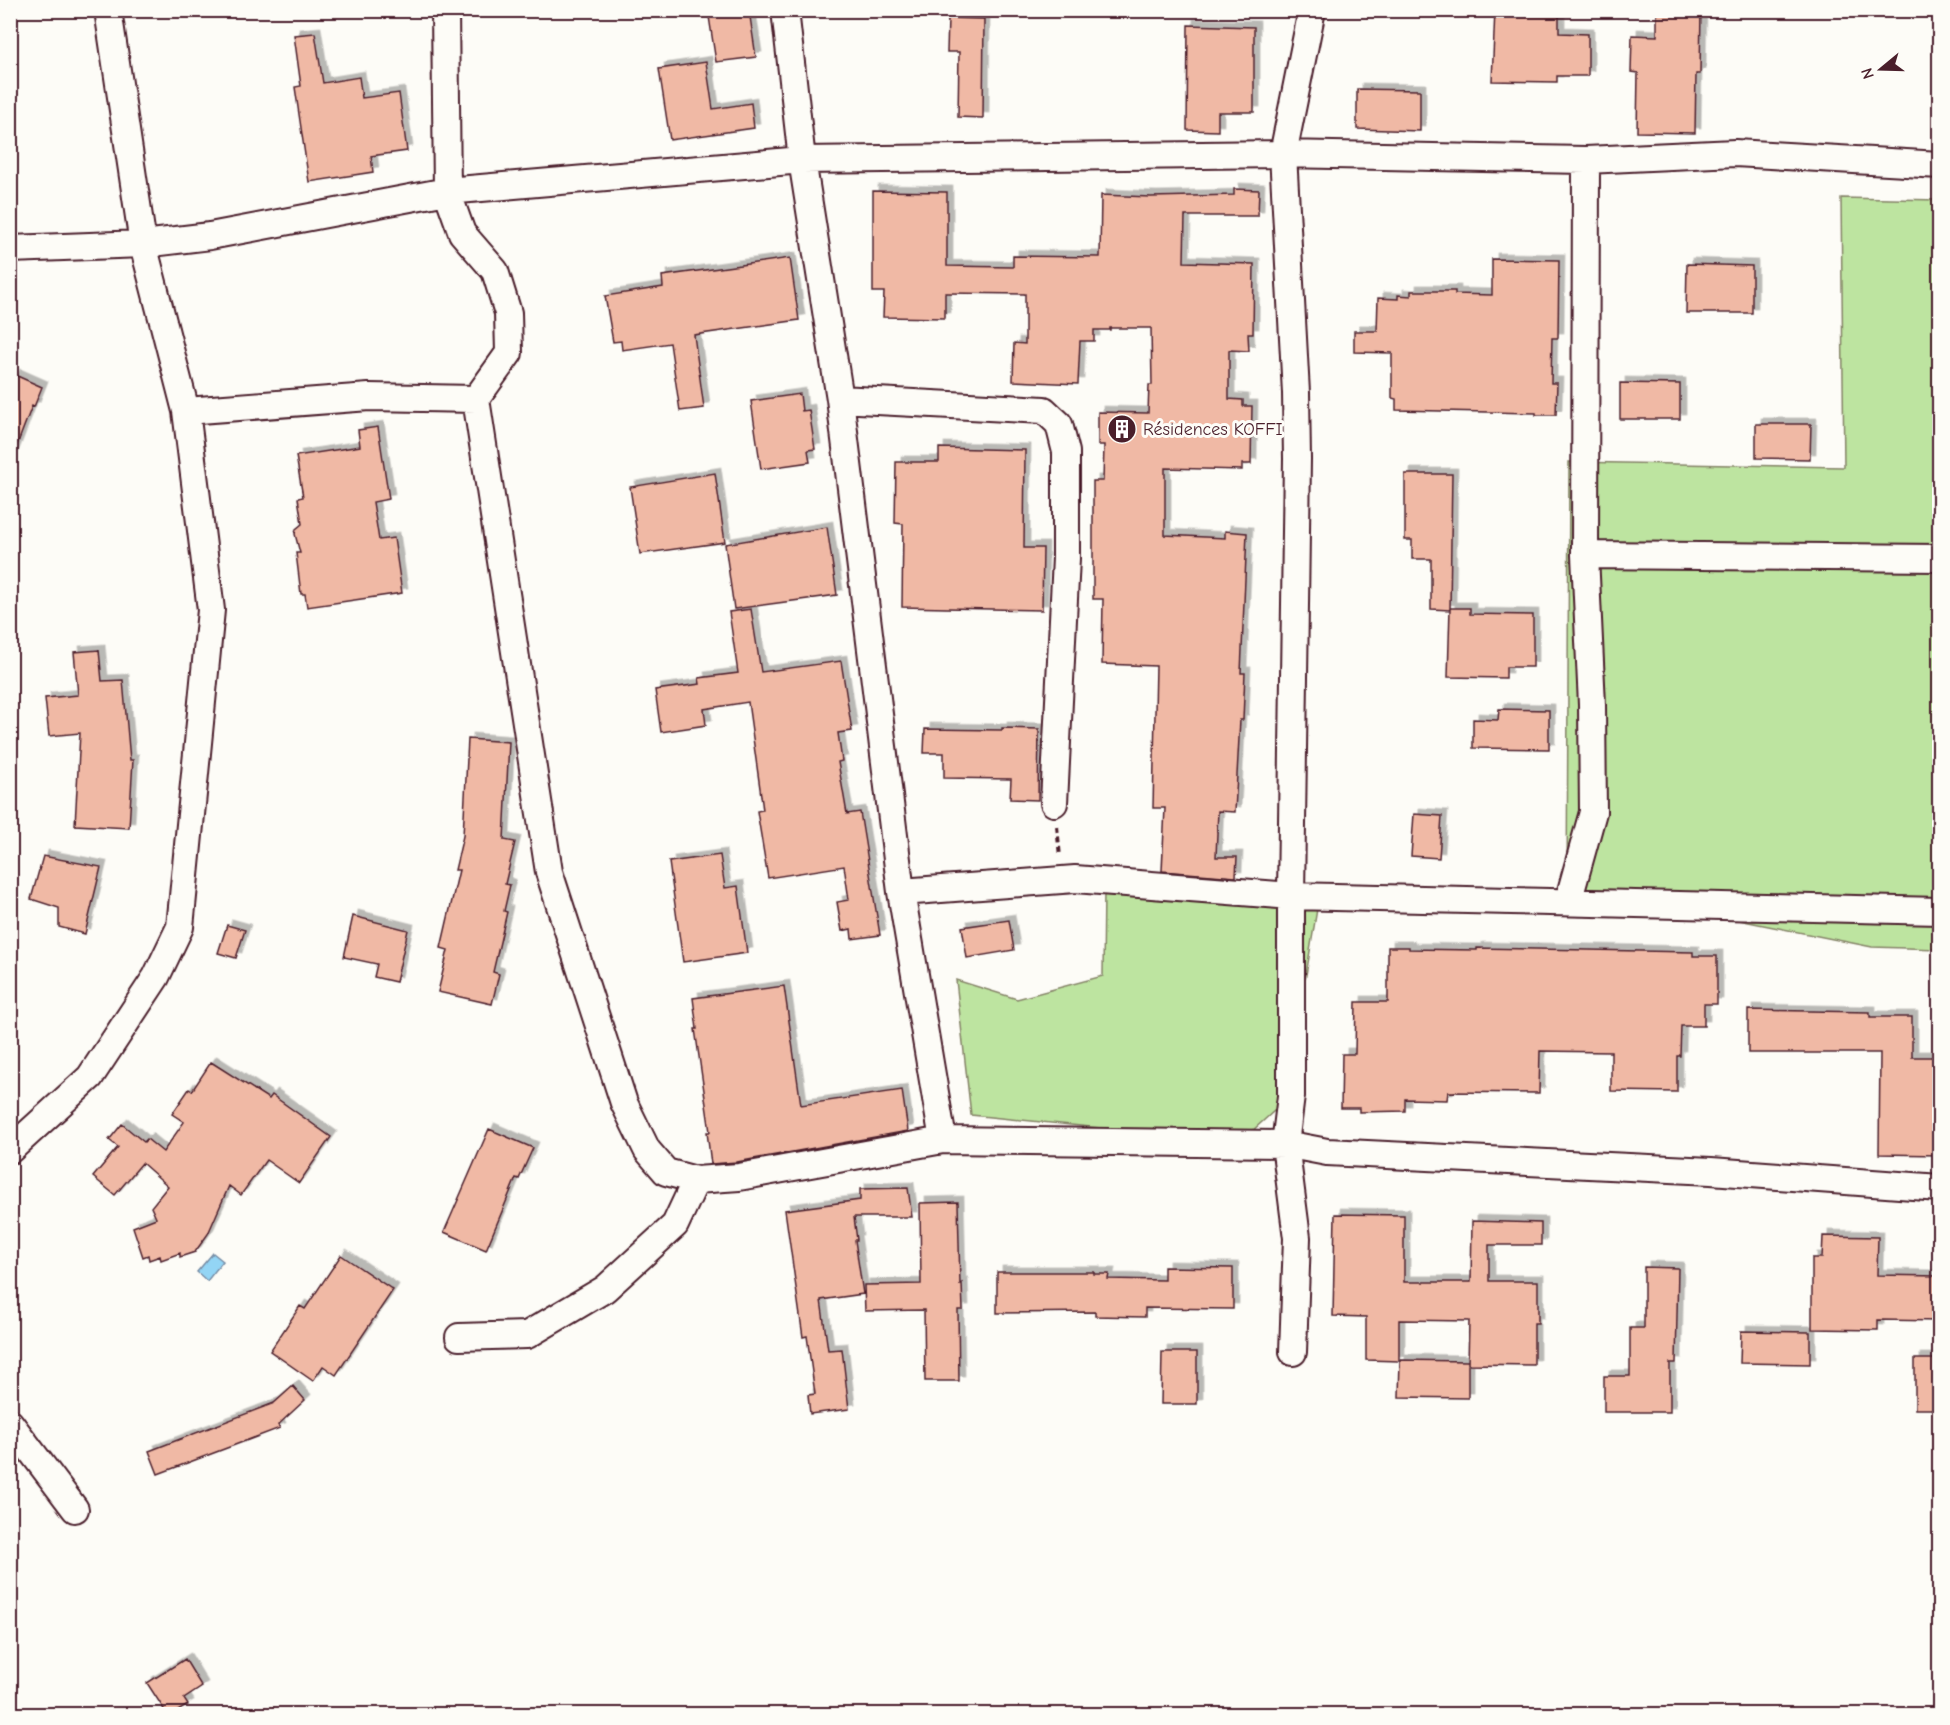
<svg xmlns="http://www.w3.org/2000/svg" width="1950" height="1725" font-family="'Comic Neue',sans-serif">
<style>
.green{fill:#bde4a0;stroke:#848266;stroke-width:1.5}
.water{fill:#93d5f5;stroke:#768ca4;stroke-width:1.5}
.building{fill:#f0b9a5;stroke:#4a1f2b;stroke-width:1.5;filter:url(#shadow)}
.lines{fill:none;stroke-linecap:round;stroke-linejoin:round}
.street-casing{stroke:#4a1f2b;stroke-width:30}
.path{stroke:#4a1f2b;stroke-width:4;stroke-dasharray:6 4.5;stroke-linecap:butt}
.street{stroke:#fdfcf7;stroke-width:26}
.labels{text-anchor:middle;stroke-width:6;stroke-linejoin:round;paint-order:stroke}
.poi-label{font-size:18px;fill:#4a1f2b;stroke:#fdfcf7;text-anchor:start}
</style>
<defs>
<filter id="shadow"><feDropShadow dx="5.5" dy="-5.5" stdDeviation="0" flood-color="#0004"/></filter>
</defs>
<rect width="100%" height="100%" fill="#fdfcf7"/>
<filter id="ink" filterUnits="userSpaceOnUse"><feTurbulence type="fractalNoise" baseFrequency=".0167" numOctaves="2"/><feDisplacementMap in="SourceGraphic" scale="12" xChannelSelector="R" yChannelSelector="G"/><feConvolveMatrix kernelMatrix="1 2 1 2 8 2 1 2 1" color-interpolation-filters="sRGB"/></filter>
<g filter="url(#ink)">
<path class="green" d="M 1841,198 L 1939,200 L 1939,949 L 1872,947 L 1679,908 L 1567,904 L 1569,462 L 1844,467 Z
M 1104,890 L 1319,897 L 1285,1101 L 1240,1142 L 971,1115 L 956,980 L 1017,999 L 1103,976 Z"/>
<path class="water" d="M 213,1253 L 223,1261 L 207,1281 L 197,1272 Z"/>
<path class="building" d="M 708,10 L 749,10 L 756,57 L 716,62 Z
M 1495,10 L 1559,10 L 1559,33 L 1588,34 L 1588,76 L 1557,76 L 1557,82 L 1492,81 Z
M 1657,10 L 1701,10 L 1700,74 L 1696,74 L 1695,133 L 1637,132 L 1638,73 L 1631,72 L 1632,35 L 1657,36 Z
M 948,18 L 984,19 L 983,118 L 958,117 L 959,52 L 947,52 Z
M 1188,25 L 1254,27 L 1254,112 L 1218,112 L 1218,131 L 1187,130 Z
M 315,33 L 323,83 L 359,77 L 362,98 L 399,93 L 407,151 L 371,156 L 373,172 L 309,182 L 295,87 L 301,86 L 294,35 Z
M 706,62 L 713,109 L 751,103 L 754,128 L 670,140 L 659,69 Z
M 1357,89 L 1420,90 L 1420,131 L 1357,129 Z
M 1234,189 L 1259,190 L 1258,216 L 1185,216 L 1184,262 L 1254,264 L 1253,334 L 1248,334 L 1249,351 L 1229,350 L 1229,399 L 1243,400 L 1243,406 L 1252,406 L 1251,464 L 1242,464 L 1242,470 L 1165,468 L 1165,535 L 1225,538 L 1225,531 L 1247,533 L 1241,673 L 1245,673 L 1243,720 L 1240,720 L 1235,812 L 1218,811 L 1216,857 L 1237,857 L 1236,877 L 1162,871 L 1165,808 L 1153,808 L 1156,666 L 1102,664 L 1103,599 L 1093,599 L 1093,481 L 1103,481 L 1104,445 L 1098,445 L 1098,412 L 1148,413 L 1149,385 L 1152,385 L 1151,328 L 1110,328 L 1110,330 L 1094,330 L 1094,341 L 1080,341 L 1078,384 L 1013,381 L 1014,343 L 1025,344 L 1025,294 L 947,293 L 945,293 L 945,318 L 883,317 L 884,292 L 873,292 L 873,191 L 947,192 L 947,266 L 1013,267 L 1013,256 L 1100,257 L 1101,195 L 1151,197 L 1234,195 Z
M 790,258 L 799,320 L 694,335 L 704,408 L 680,411 L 670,343 L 622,350 L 621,341 L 613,342 L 605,296 L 663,287 L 662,276 Z
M 1492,259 L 1559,260 L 1558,338 L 1552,338 L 1551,383 L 1557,383 L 1556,415 L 1536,415 L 1536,413 L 1396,410 L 1396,399 L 1392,398 L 1392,353 L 1354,352 L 1354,331 L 1377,331 L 1378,298 L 1398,299 L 1398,295 L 1411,296 L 1411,291 L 1455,291 L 1455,294 L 1492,295 Z
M 1687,264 L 1752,266 L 1752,313 L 1686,313 Z
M 15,375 L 42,387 L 34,407 L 32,406 L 12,458 L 10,457 L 10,385 Z
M 1620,383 L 1680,384 L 1680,419 L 1620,419 Z
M 800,394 L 802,411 L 809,410 L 815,449 L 808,450 L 810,462 L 761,469 L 751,401 Z
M 1756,424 L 1811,424 L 1810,459 L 1756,458 Z
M 378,427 L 389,499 L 373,502 L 379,540 L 394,538 L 402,593 L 307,607 L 305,594 L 301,594 L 296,553 L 300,553 L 295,534 L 296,529 L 302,524 L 298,498 L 303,497 L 296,456 L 360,446 L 358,430 Z
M 939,448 L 1025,450 L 1024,548 L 1043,548 L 1042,610 L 902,607 L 903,524 L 895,523 L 896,462 L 939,462 Z
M 715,473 L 725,542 L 640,554 L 630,487 Z
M 1405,474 L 1452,474 L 1450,610 L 1431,609 L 1431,559 L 1412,559 L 1412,540 L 1405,540 Z
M 827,527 L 837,595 L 734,609 L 725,544 Z
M 1450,608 L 1470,608 L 1470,614 L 1533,615 L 1533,667 L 1506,667 L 1506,678 L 1448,677 Z
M 751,609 L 761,672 L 841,661 L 852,731 L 838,733 L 842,761 L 838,762 L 847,814 L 860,812 L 880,935 L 852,939 L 851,929 L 842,931 L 837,902 L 849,900 L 844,866 L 768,878 L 757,811 L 763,810 L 748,702 L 704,709 L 706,725 L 661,732 L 655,690 L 700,684 L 699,678 L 738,673 L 729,612 Z
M 99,650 L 102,681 L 123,680 L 130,760 L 133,760 L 129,828 L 75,825 L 80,733 L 49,736 L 45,698 L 78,695 L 74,652 Z
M 1499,709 L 1549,710 L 1549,749 L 1473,748 L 1473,719 L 1498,720 Z
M 1002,728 L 1039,729 L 1038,800 L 1010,799 L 1011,779 L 944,778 L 944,753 L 924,753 L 925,729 L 1002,730 Z
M 468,739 L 509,742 L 504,840 L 515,842 L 505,884 L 510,885 L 504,911 L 507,912 L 493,972 L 499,974 L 492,1004 L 438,992 L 448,950 L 441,948 L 459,870 L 455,870 L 463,836 Z
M 1414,814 L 1442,816 L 1439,858 L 1411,856 Z
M 720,855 L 725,888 L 738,886 L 747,953 L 683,962 L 669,862 Z
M 43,856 L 101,867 L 85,934 L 59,927 L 59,908 L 31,899 Z
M 353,916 L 408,930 L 396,982 L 374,977 L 377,964 L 344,957 Z
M 1009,920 L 1014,950 L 967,958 L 962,927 Z
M 227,925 L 245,930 L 236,958 L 218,953 Z
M 1388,947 L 1409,947 L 1409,949 L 1477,950 L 1477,948 L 1693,952 L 1693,956 L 1717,956 L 1717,1004 L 1704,1004 L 1704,1026 L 1681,1026 L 1680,1056 L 1677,1056 L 1677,1092 L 1611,1091 L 1611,1052 L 1540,1051 L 1539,1093 L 1448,1092 L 1447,1100 L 1405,1099 L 1405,1111 L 1359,1112 L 1359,1108 L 1341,1108 L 1342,1054 L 1355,1054 L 1356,1002 L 1388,1002 Z
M 784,986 L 801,1105 L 902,1090 L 908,1131 L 737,1162 L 711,1164 L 707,1132 L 710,1132 L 695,1029 L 697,1029 L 693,998 Z
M 1748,1010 L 1870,1012 L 1870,1017 L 1912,1017 L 1912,1057 L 1940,1057 L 1940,1155 L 1879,1154 L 1880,1053 L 1748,1053 Z
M 211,1062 L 269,1099 L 272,1095 L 331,1137 L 299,1183 L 266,1160 L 241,1195 L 229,1186 L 208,1234 L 195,1252 L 180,1257 L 180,1253 L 161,1260 L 160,1256 L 149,1260 L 148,1255 L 143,1257 L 133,1227 L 156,1218 L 151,1207 L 168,1186 L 142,1163 L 115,1195 L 93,1177 L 118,1147 L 109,1140 L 122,1124 L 144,1142 L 147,1139 L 163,1152 L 184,1122 L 172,1114 L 189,1089 L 192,1091 Z
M 489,1129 L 533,1148 L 519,1179 L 516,1178 L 486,1250 L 444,1232 Z
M 908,1188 L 912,1217 L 854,1217 L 857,1240 L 855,1240 L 863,1294 L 821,1300 L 828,1350 L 842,1349 L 849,1409 L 810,1414 L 808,1395 L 815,1394 L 807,1336 L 803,1337 L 785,1210 L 860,1200 L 860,1189 Z
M 958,1202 L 960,1284 L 962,1283 L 963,1310 L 958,1310 L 959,1381 L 925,1381 L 924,1310 L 865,1311 L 864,1285 L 921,1284 L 920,1203 Z
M 1335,1214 L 1404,1215 L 1404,1282 L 1471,1282 L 1472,1221 L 1541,1223 L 1541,1245 L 1489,1245 L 1489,1281 L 1538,1281 L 1538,1323 L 1534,1323 L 1534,1365 L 1468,1364 L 1469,1321 L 1399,1320 L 1399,1361 L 1366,1360 L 1366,1317 L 1333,1316 Z
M 1823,1236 L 1878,1237 L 1877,1275 L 1940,1276 L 1940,1321 L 1878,1320 L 1878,1330 L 1812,1329 L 1812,1258 L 1822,1258 Z
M 341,1255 L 393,1290 L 336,1375 L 323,1366 L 313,1381 L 270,1351 L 300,1306 L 305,1309 Z
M 1164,1267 L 1233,1268 L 1233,1309 L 1145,1308 L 1145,1317 L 1095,1316 L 1095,1312 L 997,1313 L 997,1272 L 1094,1272 L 1094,1274 L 1109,1274 L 1108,1279 L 1164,1280 Z
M 1644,1267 L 1678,1268 L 1676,1363 L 1670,1363 L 1670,1412 L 1604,1412 L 1604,1376 L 1630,1376 L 1630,1328 L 1644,1328 Z
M 1741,1331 L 1810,1332 L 1810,1364 L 1740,1363 Z
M 1162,1352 L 1197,1352 L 1197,1404 L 1161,1404 Z
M 1915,1359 L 1940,1359 L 1940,1409 L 1915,1409 Z
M 1400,1360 L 1468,1361 L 1468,1398 L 1399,1397 Z
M 293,1386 L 305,1400 L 278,1425 L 280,1428 L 158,1474 L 149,1451 L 274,1403 Z
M 185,1659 L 202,1687 L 184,1699 L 188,1705 L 173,1714 L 167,1714 L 147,1683 Z"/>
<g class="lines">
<g class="street-casing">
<path id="street" d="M 445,10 L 447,191 L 462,233 L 495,271 L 508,313 L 509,353 L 476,399 L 549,872 L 624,1103 L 647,1150 L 666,1172 L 696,1180 L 739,1177 L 943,1140 L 1285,1144 L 1327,1152 L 1711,1171 L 1940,1188
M 785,10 L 802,160 L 840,399 L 901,892 L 943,1140
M 10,249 L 143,244 L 210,236 L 447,191 L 802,160 L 1283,154 L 1586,160 L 1735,153 L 1940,165
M 840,399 L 1044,410 L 1059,424 L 1066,452 L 1066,558 L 1054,803
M 186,411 L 369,397 L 476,399
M 1585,555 L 1940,558
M 901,892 L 1075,879 L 1291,896 L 1297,459 L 1296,393 L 1283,154 L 1312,10
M 1568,902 L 1593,812 L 1592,705 L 1585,555 L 1586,160
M 10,1150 L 90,1077 L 156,977 L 180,927 L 211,610 L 186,411 L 143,244 L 108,10
M 459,1337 L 527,1335 L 605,1289 L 675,1225 L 696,1180
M 1293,1352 L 1297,1238 L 1285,1144 L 1291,1096 L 1291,896 L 1940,911
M 10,1423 L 75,1509"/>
</g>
<path class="path" d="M 1057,826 L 1060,857"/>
<use href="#street" class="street"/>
</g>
</g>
<defs>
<g id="building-disc" transform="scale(1.5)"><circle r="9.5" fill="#4a1f2b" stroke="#fdfcf7"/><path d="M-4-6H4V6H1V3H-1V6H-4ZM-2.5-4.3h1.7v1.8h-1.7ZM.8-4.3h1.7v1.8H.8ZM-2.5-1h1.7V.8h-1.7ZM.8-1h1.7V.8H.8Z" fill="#fff"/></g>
</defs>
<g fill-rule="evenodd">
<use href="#building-disc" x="1122" y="429"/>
</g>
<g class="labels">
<g class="poi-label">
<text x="1143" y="435">Résidences KOFFI</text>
</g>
</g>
<rect width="1950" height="1725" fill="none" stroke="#fdfcf7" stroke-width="36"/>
<rect x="18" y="18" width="1914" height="1689" fill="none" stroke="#4a1f2b" stroke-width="2" filter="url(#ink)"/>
<g transform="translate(1881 69) rotate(251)" stroke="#fdfcf7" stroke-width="4.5" paint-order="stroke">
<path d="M0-4.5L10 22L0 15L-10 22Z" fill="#4a1f2b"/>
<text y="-9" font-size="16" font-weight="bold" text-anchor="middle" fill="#4a1f2b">N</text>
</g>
</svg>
